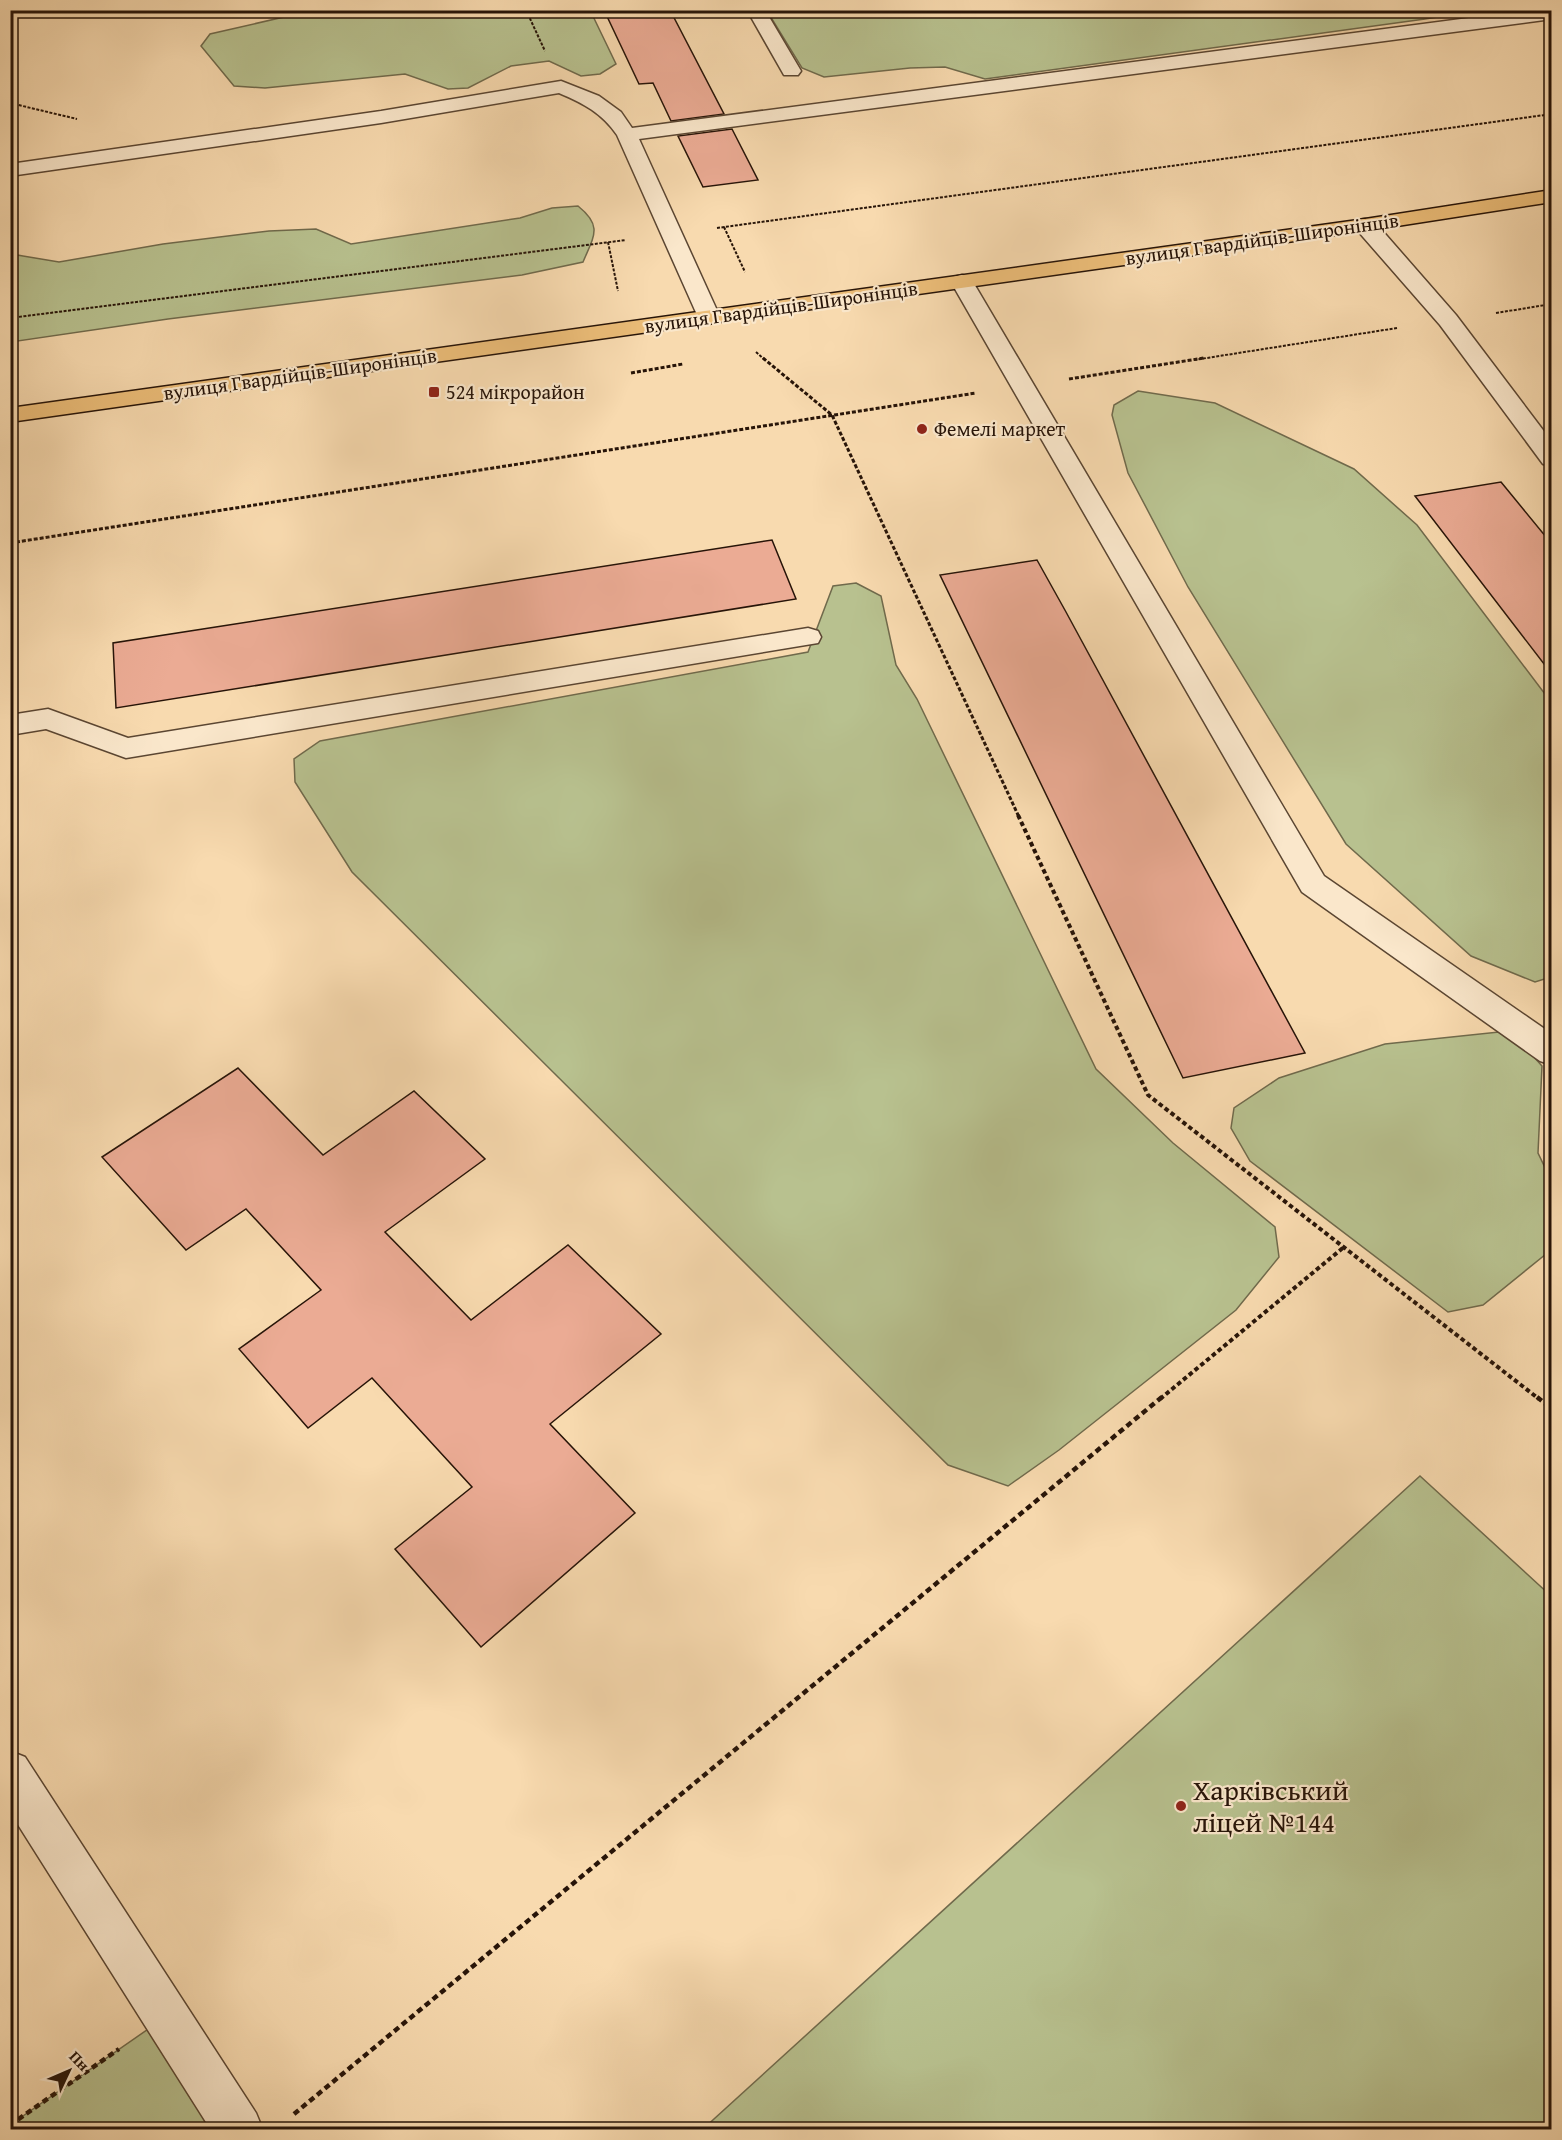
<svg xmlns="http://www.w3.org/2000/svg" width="1562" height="2140" font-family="'Gentium Book Plus',serif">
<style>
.green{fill:#b8c18f;stroke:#706a4c;stroke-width:1.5}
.building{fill:#ebab94;stroke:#271408;stroke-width:1.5}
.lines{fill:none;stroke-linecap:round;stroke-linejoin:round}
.minor-casing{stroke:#5b4632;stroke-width:3}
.major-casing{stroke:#271408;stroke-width:3}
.path-far3{stroke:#271408;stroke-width:2;stroke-dasharray:3 1.5;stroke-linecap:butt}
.path-far2{stroke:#271408;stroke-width:3;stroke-dasharray:4 2;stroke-linecap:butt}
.path-far1{stroke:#271408;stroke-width:4;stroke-dasharray:4.5 3;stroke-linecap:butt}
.path{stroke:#271408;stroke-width:4.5;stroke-dasharray:6 4;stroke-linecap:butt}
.minor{fill:#fae7cb;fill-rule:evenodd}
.major{fill:#ecbd78;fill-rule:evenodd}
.poi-dot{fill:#8f2418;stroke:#fae7cb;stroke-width:2}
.labels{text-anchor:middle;stroke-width:4.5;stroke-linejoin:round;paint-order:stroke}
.far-street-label{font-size:20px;fill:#271408;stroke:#fae7cb}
.far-poi-label{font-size:20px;fill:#271408;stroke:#fae7cb;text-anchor:start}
.near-poi-label{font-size:28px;fill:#271408;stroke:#fae7cb;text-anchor:start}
</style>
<rect width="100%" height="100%" fill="#f8daaf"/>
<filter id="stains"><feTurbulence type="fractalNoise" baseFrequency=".00333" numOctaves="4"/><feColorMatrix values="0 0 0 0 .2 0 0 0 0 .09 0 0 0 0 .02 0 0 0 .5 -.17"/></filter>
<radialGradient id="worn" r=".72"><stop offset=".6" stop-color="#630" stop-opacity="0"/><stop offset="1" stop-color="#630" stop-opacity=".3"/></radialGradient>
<path class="green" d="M 590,10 L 616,64 L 600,74 L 581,76 L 549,61 L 511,66 L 468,88 L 448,89 L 405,74 L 265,88 L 234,86 L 201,46 L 210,34 L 310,11 Z
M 767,11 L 1465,11 L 1463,13 L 1425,19 L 985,79 L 945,67 L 910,68 L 824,77 L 802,68 Z
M 578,206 C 603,226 594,236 583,262 L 522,275 L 168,319 L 11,342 L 11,254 L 59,262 L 163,244 L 269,231 L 316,229 L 351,244 L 520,218 L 552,208 Z
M 1138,391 L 1215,403 L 1354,469 L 1417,525 L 1551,702 L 1551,977 L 1535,982 L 1471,956 L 1346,844 L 1188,587 L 1128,473 L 1112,415 L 1114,405 Z
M 856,583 L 881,596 L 896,665 L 917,699 L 1096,1069 L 1173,1143 L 1275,1227 L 1279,1257 L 1236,1310 L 1059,1450 L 1008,1486 L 948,1465 L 352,872 L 295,782 L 294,759 L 320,741 L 808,652 L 833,586 Z
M 1499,1032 L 1525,1047 L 1542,1066 L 1538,1153 L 1551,1180 L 1551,1250 L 1483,1305 L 1448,1312 L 1250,1161 L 1231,1128 L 1234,1108 L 1279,1078 L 1385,1044 Z
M 1420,1476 L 1551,1596 L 1551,2129 L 703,2129 Z
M 167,2016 L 239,2129 L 11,2130 L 10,2125 Z"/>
<path class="building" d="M 604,10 L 670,10 L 724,114 L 671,121 L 653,83 L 639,84 Z
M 732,129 L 758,180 L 703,187 L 678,136 Z
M 1501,482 L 1551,543 L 1551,673 L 1415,496 Z
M 772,540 L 796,599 L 116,708 L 113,643 Z
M 1037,560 L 1066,612 L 1305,1053 L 1183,1078 L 940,575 Z
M 238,1068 L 323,1155 L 414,1091 L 485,1159 L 385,1232 L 471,1320 L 568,1245 L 661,1334 L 550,1424 L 635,1513 L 481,1647 L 395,1549 L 472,1487 L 372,1378 L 308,1428 L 239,1349 L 321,1290 L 246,1209 L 186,1250 L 102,1157 Z"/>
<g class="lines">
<g class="minor-casing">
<path id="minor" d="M 747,10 L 765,10 L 801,71 L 798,75 L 784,75 Z
M 1529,10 L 1552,10 L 1552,19 L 639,139 L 720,317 L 717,322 L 709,324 L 701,322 L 698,317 L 617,135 C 602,113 583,103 559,93 L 381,123 L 10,176 L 10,164 L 381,111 L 561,81 L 599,96 L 621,112 L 632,128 Z
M 1365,219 L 1373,220 L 1456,315 L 1552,442 L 1552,466 L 1543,464 L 1440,325 L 1357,230 L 1354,225 L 1357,220 Z
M 962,275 L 970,277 L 973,282 L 1324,876 L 1552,1034 L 1552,1065 L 1540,1061 L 1302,892 L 951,282 L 954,277 Z
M 808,628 L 818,631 L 821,637 L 818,643 L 126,758 L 46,729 L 10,735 L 10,715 L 48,709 L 128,738 Z
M 10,1751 L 25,1757 L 256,2113 L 263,2130 L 211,2130 L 10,1812 Z"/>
</g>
<g class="major-casing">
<path id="major" d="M 1552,190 L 1552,202 L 1365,231 L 10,422 L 10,408 L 1365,219 Z"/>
</g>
<path class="path-far3" d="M 526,10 L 545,51
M 10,103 L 77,119
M 724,227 L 745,272
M 717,228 L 1552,114
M 608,242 L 618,291
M 1496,313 L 1552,304
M 10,318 L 626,240
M 756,352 L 765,360
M 1194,360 L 1397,328"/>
<path class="path-far2" d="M 763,358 L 832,415 L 1019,817
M 631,373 L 683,364
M 1069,379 L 1204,358
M 10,543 L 976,393"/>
<path class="path-far1" d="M 1018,815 L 1148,1095 L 1539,1399
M 1160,1399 L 1344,1247"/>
<path class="path" d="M 1537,1397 L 1552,1409
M 294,2114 L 1162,1397
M 10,2125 L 119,2049"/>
<use href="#minor" class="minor"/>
<use href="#major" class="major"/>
</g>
<g class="poi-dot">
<rect x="428" y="386" width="12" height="12" rx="3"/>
<circle cx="922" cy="429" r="6"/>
<circle cx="1181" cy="1806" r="6"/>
</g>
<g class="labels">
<g class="far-street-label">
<text transform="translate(1262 239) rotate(-8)" y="7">вулиця Гвардійців-Широнінців</text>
<text transform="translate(781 307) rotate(-8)" y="7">вулиця Гвардійців-Широнінців</text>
<text transform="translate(300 374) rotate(-8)" y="7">вулиця Гвардійців-Широнінців</text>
</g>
<g class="far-poi-label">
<text x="446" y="399">524 мікрорайон</text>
<text x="934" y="436">Фемелі маркет</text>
</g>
<g class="near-poi-label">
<text x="1193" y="1800">Харківський<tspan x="1193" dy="32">ліцей №144</tspan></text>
</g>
</g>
<rect width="1562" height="2140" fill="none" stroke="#f8daaf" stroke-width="36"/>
<rect x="12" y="12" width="1538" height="2116" fill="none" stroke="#271408" stroke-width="3"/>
<rect x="18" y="18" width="1526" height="2104" fill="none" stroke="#271408" stroke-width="1.5"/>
<g transform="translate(69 2071) rotate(46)" stroke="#fae7cb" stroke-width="4.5" paint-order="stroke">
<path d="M0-4.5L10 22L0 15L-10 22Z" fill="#271408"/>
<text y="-9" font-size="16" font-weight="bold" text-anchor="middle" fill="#271408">Пн</text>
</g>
<rect width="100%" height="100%" filter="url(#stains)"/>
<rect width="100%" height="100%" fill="url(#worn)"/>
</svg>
